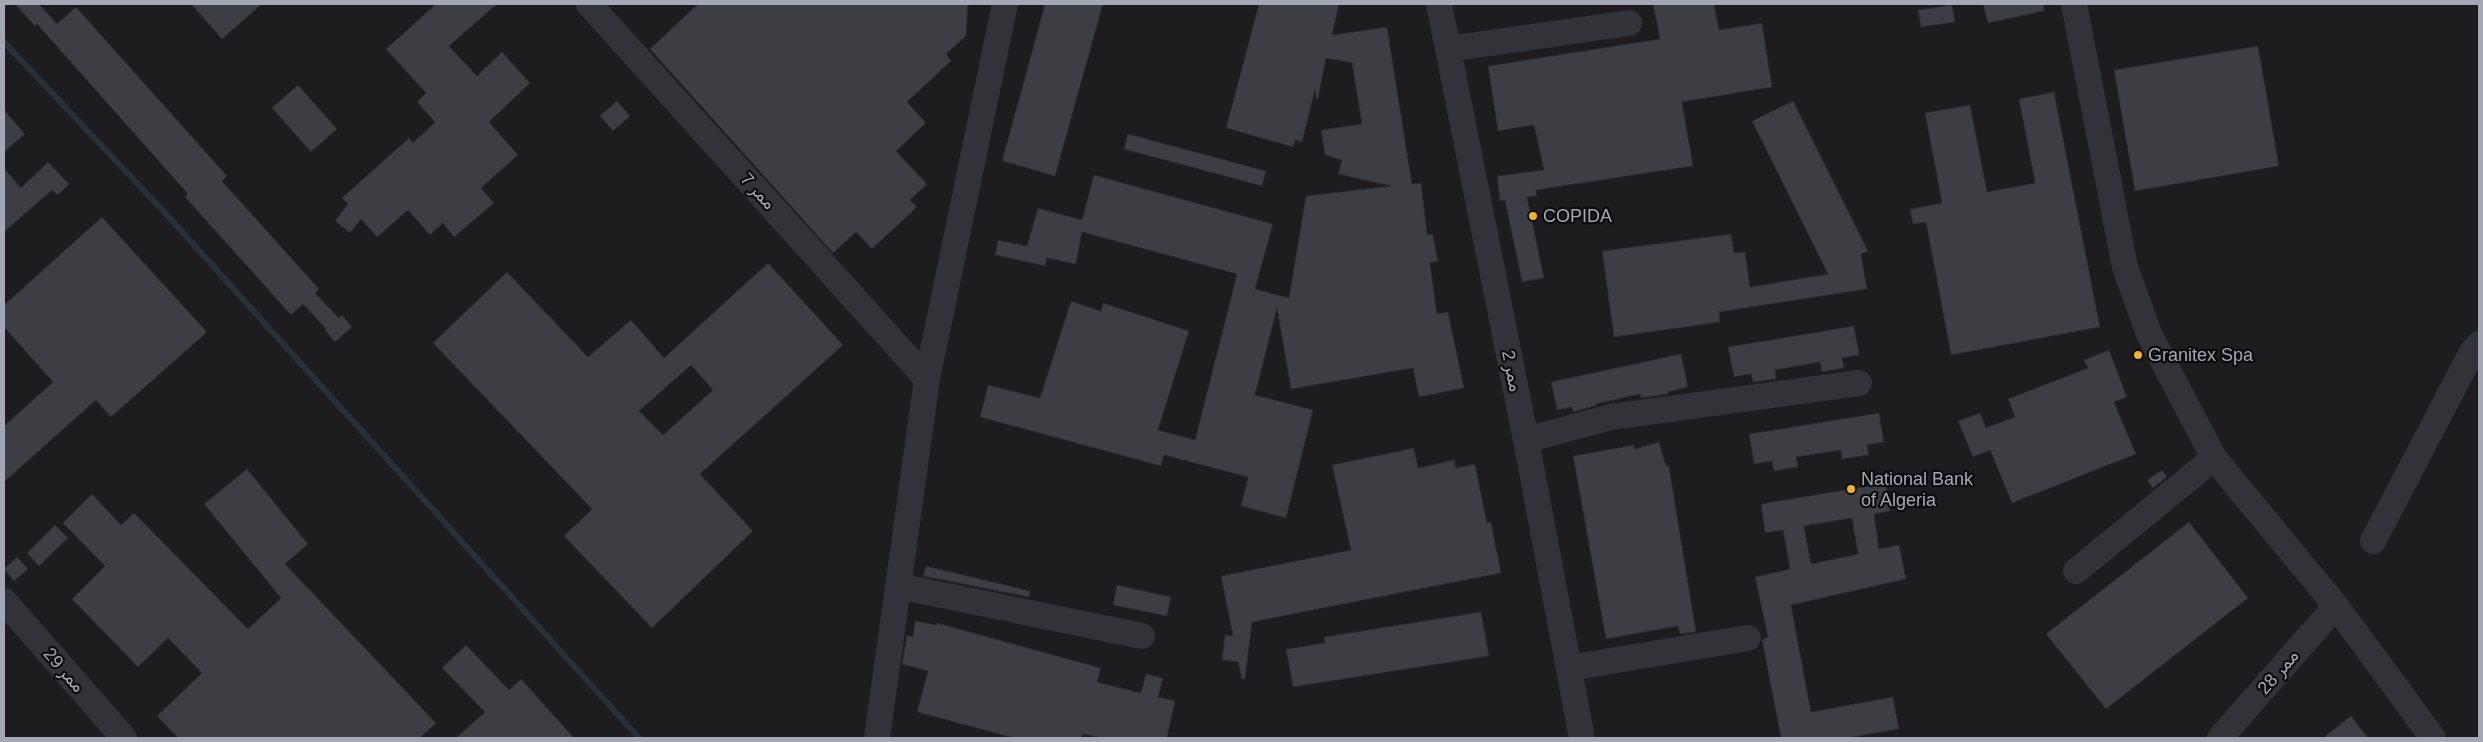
<svg xmlns="http://www.w3.org/2000/svg" width="2483" height="742" font-family="Helvetica,Vazirmatn,sans-serif">
<style>
.built{fill:#1d1d20}
.lines{fill:none;stroke-linecap:round;stroke-linejoin:round}
.stream{stroke:#283037;stroke-width:6}
.building{fill:#3d3e43;stroke:#2b2b2f;fill-rule:evenodd}
.minor{stroke:#323338;stroke-width:26}
.poi-dot{fill:#f4b229;stroke:#0d0c0e;stroke-width:2}
.labels{text-anchor:middle;stroke-width:4.5;stroke-linejoin:round;paint-order:stroke}
.street-label{font-size:18px;fill:#a3a8b4;stroke:#0d0c0e}
.poi-label{font-size:18px;fill:#a3a8b4;stroke:#0d0c0e;text-anchor:start}
</style>
<rect width="100%" height="100%" fill="#111113"/>
<path class="built" d="M 4,4 L 2479,4 L 2479,738 L 4,738 Z"/>
<g class="lines">
<path class="stream" d="M 4,42 L 166,214 L 639,738"/>
</g>
<path class="building" d="M 15,4 L 39,4 L 57,24 L 76,7 L 227,176 L 222,181 L 319,289 L 315,293 L 339,318 L 342,315 L 352,327 L 335,342 L 325,330 L 326,329 L 303,304 L 291,315 L 185,197 L 188,194 L 37,24 L 35,26 Z
M 191,4 L 262,4 L 222,39 Z
M 436,4 L 497,4 L 449,46 L 477,76 L 502,52 L 530,83 L 489,122 L 518,155 L 481,188 L 494,203 L 454,237 L 443,223 L 430,235 L 408,210 L 377,237 L 361,219 L 350,233 L 335,221 L 348,204 L 342,198 L 409,138 L 413,143 L 435,122 L 417,102 L 426,93 L 386,49 Z
M 698,4 L 968,4 L 966,36 L 946,54 L 951,61 L 907,102 L 926,123 L 896,151 L 927,184 L 910,200 L 917,207 L 872,249 L 856,232 L 833,253 L 650,49 Z
M 1045,4 L 1103,4 L 1055,176 L 1002,161 Z
M 1259,4 L 1339,4 L 1332,35 L 1387,27 L 1412,184 L 1421,183 L 1427,234 L 1433,235 L 1438,261 L 1430,263 L 1437,314 L 1448,312 L 1464,388 L 1419,397 L 1413,368 L 1291,389 L 1277,308 L 1255,395 L 1313,410 L 1286,518 L 1241,506 L 1248,477 L 1164,455 L 1161,466 L 980,417 L 988,385 L 1040,398 L 1071,301 L 1101,311 L 1103,303 L 1189,331 L 1158,430 L 1195,440 L 1237,274 L 1082,232 L 1076,264 L 1047,258 L 1045,266 L 995,255 L 998,240 L 1027,246 L 1038,208 L 1082,220 L 1094,175 L 1273,224 L 1255,289 L 1289,298 L 1306,196 L 1391,186 L 1338,174 L 1342,160 L 1325,155 L 1321,130 L 1362,124 L 1352,63 L 1326,58 L 1318,99 L 1316,99 L 1315,90 L 1302,142 L 1295,140 L 1293,147 L 1226,128 Z
M 1653,4 L 1714,4 L 1719,30 L 1762,23 L 1772,87 L 1682,102 L 1693,166 L 1536,190 L 1537,196 L 1527,197 L 1544,278 L 1522,282 L 1505,200 L 1500,201 L 1497,176 L 1544,170 L 1534,125 L 1498,131 L 1488,66 L 1660,39 Z
M 1983,4 L 2044,4 L 2044,11 L 1988,23 Z
M 1952,5 L 1955,22 L 1921,27 L 1918,10 Z
M 2258,46 L 2279,166 L 2135,191 L 2114,70 Z
M 298,85 L 337,129 L 311,152 L 272,108 Z
M 2054,92 L 2100,327 L 1951,355 L 1926,222 L 1913,224 L 1910,209 L 1942,203 L 1925,113 L 1970,105 L 1987,192 L 2035,183 L 2019,99 Z
M 617,101 L 630,116 L 613,131 L 600,116 Z
M 1793,101 L 1868,251 L 1861,254 L 1867,289 L 1719,312 L 1720,322 L 1614,337 L 1602,251 L 1731,234 L 1734,253 L 1745,252 L 1750,287 L 1828,274 L 1752,121 Z
M 4,110 L 25,134 L 4,152 Z
M 1128,134 L 1266,171 L 1262,186 L 1124,149 Z
M 48,162 L 69,184 L 58,195 L 52,190 L 4,232 L 4,168 L 21,188 Z
M 102,217 L 207,332 L 111,417 L 96,400 L 4,482 L 4,426 L 53,382 L 4,327 L 4,305 Z
M 768,263 L 843,345 L 700,474 L 753,531 L 652,628 L 564,536 L 592,509 L 433,343 L 507,272 L 588,357 L 631,320 L 664,358 ZM 691,365 L 713,390 L 663,435 L 639,411 Z
M 1854,326 L 1859,355 L 1842,358 L 1844,368 L 1822,372 L 1820,362 L 1775,370 L 1776,379 L 1753,382 L 1751,374 L 1734,377 L 1728,347 Z
M 2109,350 L 2127,397 L 2114,402 L 2136,454 L 2012,503 L 1990,450 L 1973,457 L 1958,421 L 1980,413 L 1986,428 L 2015,417 L 2008,399 L 2088,368 L 2084,360 Z
M 1681,354 L 1688,387 L 1668,392 L 1668,394 L 1641,398 L 1640,394 L 1596,404 L 1597,405 L 1573,412 L 1572,407 L 1557,410 L 1551,382 Z
M 1879,413 L 1884,442 L 1867,445 L 1869,455 L 1842,459 L 1841,450 L 1796,457 L 1798,467 L 1774,471 L 1772,461 L 1754,464 L 1749,434 Z
M 1659,442 L 1666,466 L 1669,466 L 1696,632 L 1680,634 L 1678,626 L 1606,639 L 1573,456 L 1634,445 L 1635,449 Z
M 1414,448 L 1418,468 L 1454,460 L 1456,468 L 1475,464 L 1487,523 L 1491,522 L 1501,573 L 1252,622 L 1245,679 L 1242,679 L 1238,662 L 1222,660 L 1225,635 L 1233,636 L 1221,576 L 1351,550 L 1332,465 Z
M 247,469 L 308,544 L 285,564 L 436,723 L 420,738 L 178,738 L 157,716 L 202,673 L 168,638 L 138,667 L 72,599 L 105,566 L 63,523 L 92,494 L 121,525 L 134,513 L 248,629 L 281,598 L 204,504 Z
M 2162,470 L 2167,477 L 2153,488 L 2147,480 Z
M 1886,483 L 1890,511 L 1874,514 L 1879,549 L 1899,545 L 1906,579 L 1791,605 L 1811,712 L 1893,697 L 1899,729 L 1847,738 L 1781,738 L 1762,640 L 1768,637 L 1755,577 L 1790,569 L 1783,530 L 1765,533 L 1761,504 ZM 1852,518 L 1858,554 L 1811,564 L 1804,526 Z
M 2189,522 L 2248,598 L 2106,709 L 2046,634 Z
M 55,525 L 68,538 L 39,566 L 27,553 Z
M 17,557 L 28,569 L 14,581 L 4,569 Z
M 926,566 L 1030,591 L 1029,597 L 923,576 Z
M 1117,585 L 1171,597 L 1167,616 L 1113,605 Z
M 1481,612 L 1489,656 L 1293,687 L 1286,649 L 1325,643 L 1324,637 Z
M 915,621 L 936,625 L 937,623 L 1101,668 L 1097,682 L 1141,693 L 1146,674 L 1163,678 L 1158,697 L 1175,701 L 1167,738 L 1102,738 L 1083,734 L 1081,738 L 1014,738 L 917,712 L 928,671 L 902,664 L 907,635 L 913,637 Z
M 466,645 L 509,690 L 521,679 L 574,738 L 456,738 L 485,712 L 442,668 Z
M 2351,716 L 2368,738 L 2323,738 Z"/>
<g class="lines">
<path class="minor" d="M 589,4 L 927,379
M 1439,4 L 1526,440 L 1582,738
M 2074,4 L 2125,267 L 2149,334 L 2214,458 L 2336,606 L 2433,738
M 1448,49 L 1629,23
M 1526,440 L 1611,417 L 1859,383
M 2373,541 L 2472,352 L 2479,344
M 2076,571 L 2214,458
M 898,586 L 1142,636
M 4,601 L 124,738
M 1569,668 L 1748,638
M 877,738 L 927,379 L 1005,4
M 2220,738 L 2336,606"/>
</g>
<g class="poi-dot">
<circle cx="1533" cy="216" r="5"/>
<circle cx="2138" cy="355" r="5"/>
<circle cx="1851" cy="489" r="5"/>
</g>
<g class="labels">
<g class="street-label">
<text transform="translate(758 191) rotate(48)" y="6">ممر 7</text>
<text transform="translate(1512 371) rotate(79)" y="6">ممر 2</text>
<text transform="translate(64 670) rotate(49)" y="6">ممر 29</text>
<text transform="translate(2278 672) rotate(-49)" y="6">ممر 28</text>
</g>
<g class="poi-label">
<text x="1543" y="222">COPIDA</text>
<text x="2148" y="361">Granitex Spa</text>
<text x="1861" y="485">National Bank<tspan x="1861" dy="21">of Algeria</tspan></text>
</g>
</g>
<rect width="2483" height="742" fill="none" stroke="#a3a8b4" stroke-width="10"/>
</svg>
